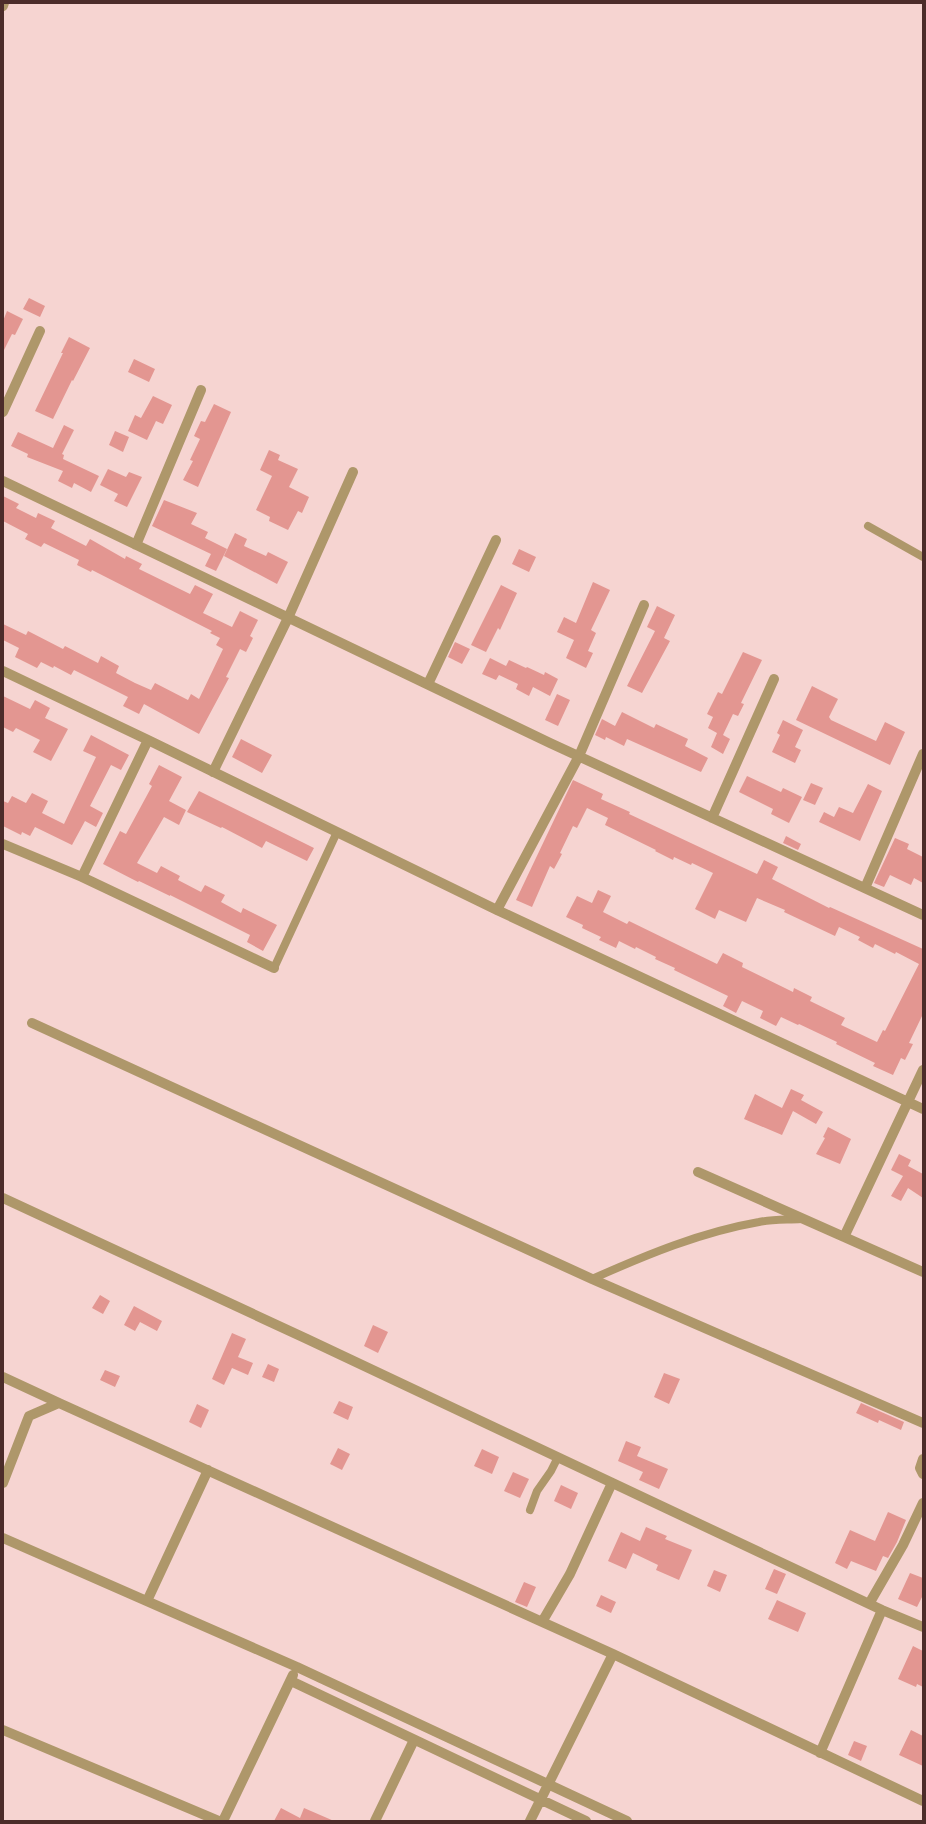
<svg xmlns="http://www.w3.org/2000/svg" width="926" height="1824" font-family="Ubuntu,sans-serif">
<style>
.building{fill:#e39691}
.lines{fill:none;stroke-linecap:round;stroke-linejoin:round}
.service{stroke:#ae976a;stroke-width:8}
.minor{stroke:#ae976a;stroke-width:10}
</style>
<rect width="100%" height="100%" fill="#f6d4d1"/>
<path class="building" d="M 29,298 L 45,306 L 40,317 L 23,309 Z
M 7,311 L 23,319 L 15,335 L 12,334 L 3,352 L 3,321 Z
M 69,337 L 90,348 L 73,381 L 72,380 L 53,419 L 35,411 L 63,353 L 61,353 Z
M 134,359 L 155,369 L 149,382 L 128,372 Z
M 153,396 L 172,405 L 163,424 L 156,421 L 147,440 L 128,431 L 135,415 L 141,418 Z
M 214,404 L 231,412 L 198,487 L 183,480 L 193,461 L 190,460 L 200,439 L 194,436 L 201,421 L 205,422 Z
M 64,425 L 74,430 L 62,454 L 64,455 L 63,459 L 99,476 L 91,492 L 74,483 L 72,488 L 58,481 L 63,471 L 27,457 L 28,454 L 11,446 L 18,432 L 53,448 Z
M 115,431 L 129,437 L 123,452 L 109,445 Z
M 269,450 L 280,455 L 278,460 L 298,469 L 289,487 L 309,497 L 302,513 L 298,511 L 288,530 L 269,521 L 270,517 L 256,510 L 272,476 L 260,470 Z
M 108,469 L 126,477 L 129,472 L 142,477 L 127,507 L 114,501 L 118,494 L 100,485 Z
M 3,496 L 19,504 L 16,508 L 36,518 L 38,513 L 55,521 L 51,528 L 86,546 L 90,539 L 125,559 L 126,556 L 142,564 L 139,569 L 190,594 L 195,585 L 213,594 L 203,613 L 232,627 L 240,611 L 258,620 L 250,636 L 253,638 L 246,652 L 240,649 L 226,677 L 229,678 L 199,734 L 144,704 L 139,714 L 123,706 L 128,697 L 74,670 L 71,675 L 54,666 L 53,668 L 41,662 L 37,668 L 15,657 L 19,648 L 3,640 L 3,624 L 26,635 L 28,631 L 63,649 L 65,646 L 98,663 L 101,656 L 119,666 L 116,673 L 135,683 L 151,690 L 155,683 L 188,700 L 191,694 L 199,699 L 223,649 L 216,645 L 220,638 L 210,633 L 212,631 L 92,570 L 91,572 L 77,565 L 79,560 L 44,543 L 41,547 L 25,539 L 28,534 L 3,521 Z
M 164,500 L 197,513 L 191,524 L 208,532 L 205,538 L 227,549 L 216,571 L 205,566 L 211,554 L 152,526 Z
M 235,533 L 247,539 L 244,546 L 266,556 L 268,552 L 288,562 L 277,584 L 224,556 Z
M 519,549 L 536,557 L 529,572 L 512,564 Z
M 593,582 L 610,590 L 591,630 L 596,633 L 588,651 L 593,653 L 586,668 L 566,658 L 574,640 L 557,632 L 564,617 L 576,623 Z
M 501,585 L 517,593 L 500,630 L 498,628 L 486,652 L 471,645 Z
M 657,606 L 675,615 L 664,638 L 670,641 L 642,693 L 627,686 L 655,631 L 647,627 Z
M 455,642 L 470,649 L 462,664 L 448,657 Z
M 743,652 L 762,660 L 741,703 L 744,704 L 738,716 L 733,714 L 723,735 L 730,739 L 723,754 L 711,747 L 717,733 L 708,728 L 713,717 L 707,714 L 718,692 L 722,694 Z
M 490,658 L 506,666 L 509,660 L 526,668 L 527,667 L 544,675 L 545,672 L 558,679 L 550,696 L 533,687 L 529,696 L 516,689 L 518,684 L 499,675 L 496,680 L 482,674 Z
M 812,686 L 838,699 L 829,717 L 831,720 L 876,741 L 885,722 L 905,732 L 890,765 L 796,720 Z
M 557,694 L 570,700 L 558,726 L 545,720 Z
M 3,696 L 30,709 L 35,700 L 50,708 L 45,718 L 68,729 L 51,761 L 33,752 L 40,740 L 16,728 L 13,732 L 3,727 Z
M 622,712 L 654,728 L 656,724 L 688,739 L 685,746 L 708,758 L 701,772 L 627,739 L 624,746 L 606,737 L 605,740 L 595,735 L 602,719 L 615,726 Z
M 783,720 L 803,730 L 795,747 L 801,750 L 795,763 L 772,752 L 780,735 L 777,733 Z
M 91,735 L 129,755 L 121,770 L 111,765 L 90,806 L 103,813 L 96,827 L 85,821 L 72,845 L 35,827 L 30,836 L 22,832 L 21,835 L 3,826 L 3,801 L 8,803 L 12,796 L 26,803 L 32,793 L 48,801 L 42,813 L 64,824 L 96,757 L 83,751 Z
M 241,739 L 272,755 L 262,773 L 232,757 Z
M 159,765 L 182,777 L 169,801 L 186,810 L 179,825 L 164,817 L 137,863 L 157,873 L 161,866 L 180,876 L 178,880 L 201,892 L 205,885 L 225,895 L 221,902 L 241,913 L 243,908 L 277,925 L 263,951 L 247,942 L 250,935 L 170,895 L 170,896 L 139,881 L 138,882 L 103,864 L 120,831 L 126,834 L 152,786 L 149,784 Z
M 747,776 L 781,792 L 783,788 L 802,797 L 789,823 L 771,814 L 773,809 L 739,792 Z
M 573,780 L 603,794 L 601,799 L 630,812 L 629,814 L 757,874 L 764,860 L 778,867 L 772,879 L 829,908 L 830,907 L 923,949 L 923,1014 L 909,1043 L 913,1044 L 905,1060 L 901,1058 L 893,1075 L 873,1066 L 875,1063 L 836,1044 L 837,1042 L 799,1024 L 798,1025 L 781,1017 L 776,1026 L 760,1018 L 763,1011 L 742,1001 L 736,1013 L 723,1006 L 728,996 L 674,970 L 675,968 L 655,959 L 656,957 L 636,947 L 635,949 L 619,941 L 616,948 L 599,940 L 601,937 L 582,928 L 583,925 L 566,917 L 577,896 L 592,903 L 598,890 L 611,896 L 603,912 L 627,924 L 629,921 L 717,964 L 723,953 L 743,963 L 742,967 L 793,992 L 794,988 L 812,997 L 810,1001 L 845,1018 L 841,1025 L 877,1042 L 883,1030 L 885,1031 L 919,964 L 896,952 L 895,954 L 875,944 L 873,948 L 858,940 L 860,937 L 839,927 L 835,936 L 784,912 L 785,910 L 757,898 L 746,922 L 719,910 L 715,919 L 695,909 L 713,873 L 692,863 L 691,865 L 674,857 L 673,860 L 655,851 L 656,850 L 605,825 L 608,818 L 587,808 L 577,828 L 573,826 L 560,853 L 562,854 L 554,869 L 550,866 L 532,907 L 516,900 Z
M 811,783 L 823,788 L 815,805 L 803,800 Z
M 868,784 L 882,791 L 860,841 L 819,822 L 824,812 L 834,817 L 839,807 L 853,813 Z
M 199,791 L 314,848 L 307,861 L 266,841 L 262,848 L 222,827 L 221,828 L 187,812 Z
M 786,836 L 801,844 L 798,850 L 783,843 Z
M 895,838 L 909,844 L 907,849 L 923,857 L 923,883 L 914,878 L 911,885 L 890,875 L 884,887 L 874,883 Z
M 791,1089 L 804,1095 L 801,1100 L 823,1112 L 816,1124 L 793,1111 L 782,1135 L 744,1119 L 755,1094 L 782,1108 Z
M 828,1127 L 851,1139 L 840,1164 L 816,1154 L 825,1138 L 823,1137 Z
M 899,1154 L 911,1160 L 908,1166 L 923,1174 L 923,1198 L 908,1188 L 901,1201 L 891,1196 L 903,1176 L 891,1170 Z
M 100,1295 L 110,1301 L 103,1314 L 92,1308 Z
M 134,1306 L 162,1321 L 157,1331 L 140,1322 L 135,1331 L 124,1325 Z
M 373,1325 L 388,1332 L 378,1353 L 364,1346 Z
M 232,1333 L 246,1339 L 238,1357 L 253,1363 L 248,1375 L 232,1368 L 224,1385 L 212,1379 Z
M 268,1364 L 279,1369 L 274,1382 L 262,1377 Z
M 105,1370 L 120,1376 L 115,1387 L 100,1380 Z
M 664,1373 L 680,1379 L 669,1404 L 654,1397 Z
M 339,1401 L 353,1407 L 348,1420 L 333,1413 Z
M 861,1403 L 904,1422 L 901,1430 L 879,1420 L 878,1423 L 856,1413 Z
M 197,1404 L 209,1410 L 201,1428 L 189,1422 Z
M 626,1441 L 641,1447 L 637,1456 L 668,1469 L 659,1489 L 639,1480 L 643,1472 L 618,1461 Z
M 338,1448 L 350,1454 L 342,1470 L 330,1464 Z
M 482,1449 L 499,1457 L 492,1474 L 474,1466 Z
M 513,1472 L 529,1479 L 520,1498 L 504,1491 Z
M 561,1485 L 578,1493 L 571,1509 L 554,1501 Z
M 888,1512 L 906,1520 L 897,1542 L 888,1558 L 883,1556 L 876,1571 L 851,1561 L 847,1569 L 835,1563 L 850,1530 L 875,1541 Z
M 646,1527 L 667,1536 L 665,1539 L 692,1550 L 679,1580 L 656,1570 L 658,1565 L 633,1553 L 626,1569 L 608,1561 L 621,1532 L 640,1541 Z
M 774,1569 L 786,1574 L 777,1594 L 765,1589 Z
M 714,1570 L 727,1575 L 720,1592 L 707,1586 Z
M 910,1573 L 923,1578 L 923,1595 L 917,1607 L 898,1599 Z
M 524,1582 L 536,1587 L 527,1607 L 515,1602 Z
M 601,1595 L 616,1602 L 611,1613 L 596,1606 Z
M 777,1600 L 806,1613 L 798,1632 L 768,1619 Z
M 913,1646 L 923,1651 L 923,1687 L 917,1684 L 916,1687 L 898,1679 Z
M 911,1730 L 923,1736 L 923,1766 L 899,1755 Z
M 854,1741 L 867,1746 L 861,1761 L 848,1755 Z
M 281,1808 L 300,1818 L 304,1808 L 334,1821 L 274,1821 Z"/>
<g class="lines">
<path class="service" d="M 868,526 L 923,557
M 274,968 L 337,832
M 592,1279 C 646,1255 701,1232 759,1222 C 773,1219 787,1220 801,1219
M 530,1510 L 537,1491 L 551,1471 L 558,1457"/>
<path class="minor" d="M 3,6 L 4,3
M 3,412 L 40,331
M 3,481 L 550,743 L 923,915
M 136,545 L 201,390
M 3,671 L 148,740 L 497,910 L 923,1109
M 428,684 L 496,540
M 213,772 L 288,618 L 353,472
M 712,818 L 774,679
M 3,844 L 82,877 L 274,968
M 82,877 L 148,740
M 865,888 L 923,754
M 497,910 L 579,756 L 644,605
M 32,1023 L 592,1279 L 923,1423
M 698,1172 L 923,1272
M 3,1198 L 307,1339 L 882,1610 L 923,1627
M 844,1237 L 923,1070
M 3,1377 L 59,1403
M 923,1459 L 920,1468 L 923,1474
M 3,1483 L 29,1416 L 59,1403 L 613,1654 L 923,1801
M 3,1538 L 297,1667 L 627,1821
M 147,1601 L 208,1470
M 869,1604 L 903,1545 L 923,1503
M 542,1622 L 570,1574 L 612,1483
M 291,1681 L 586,1821
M 3,1730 L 219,1821
M 820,1753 L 882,1610
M 223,1821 L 293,1675
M 375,1821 L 414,1740
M 530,1821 L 613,1654"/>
</g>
<rect width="926" height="1824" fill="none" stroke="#4c2c2a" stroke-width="8"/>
</svg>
